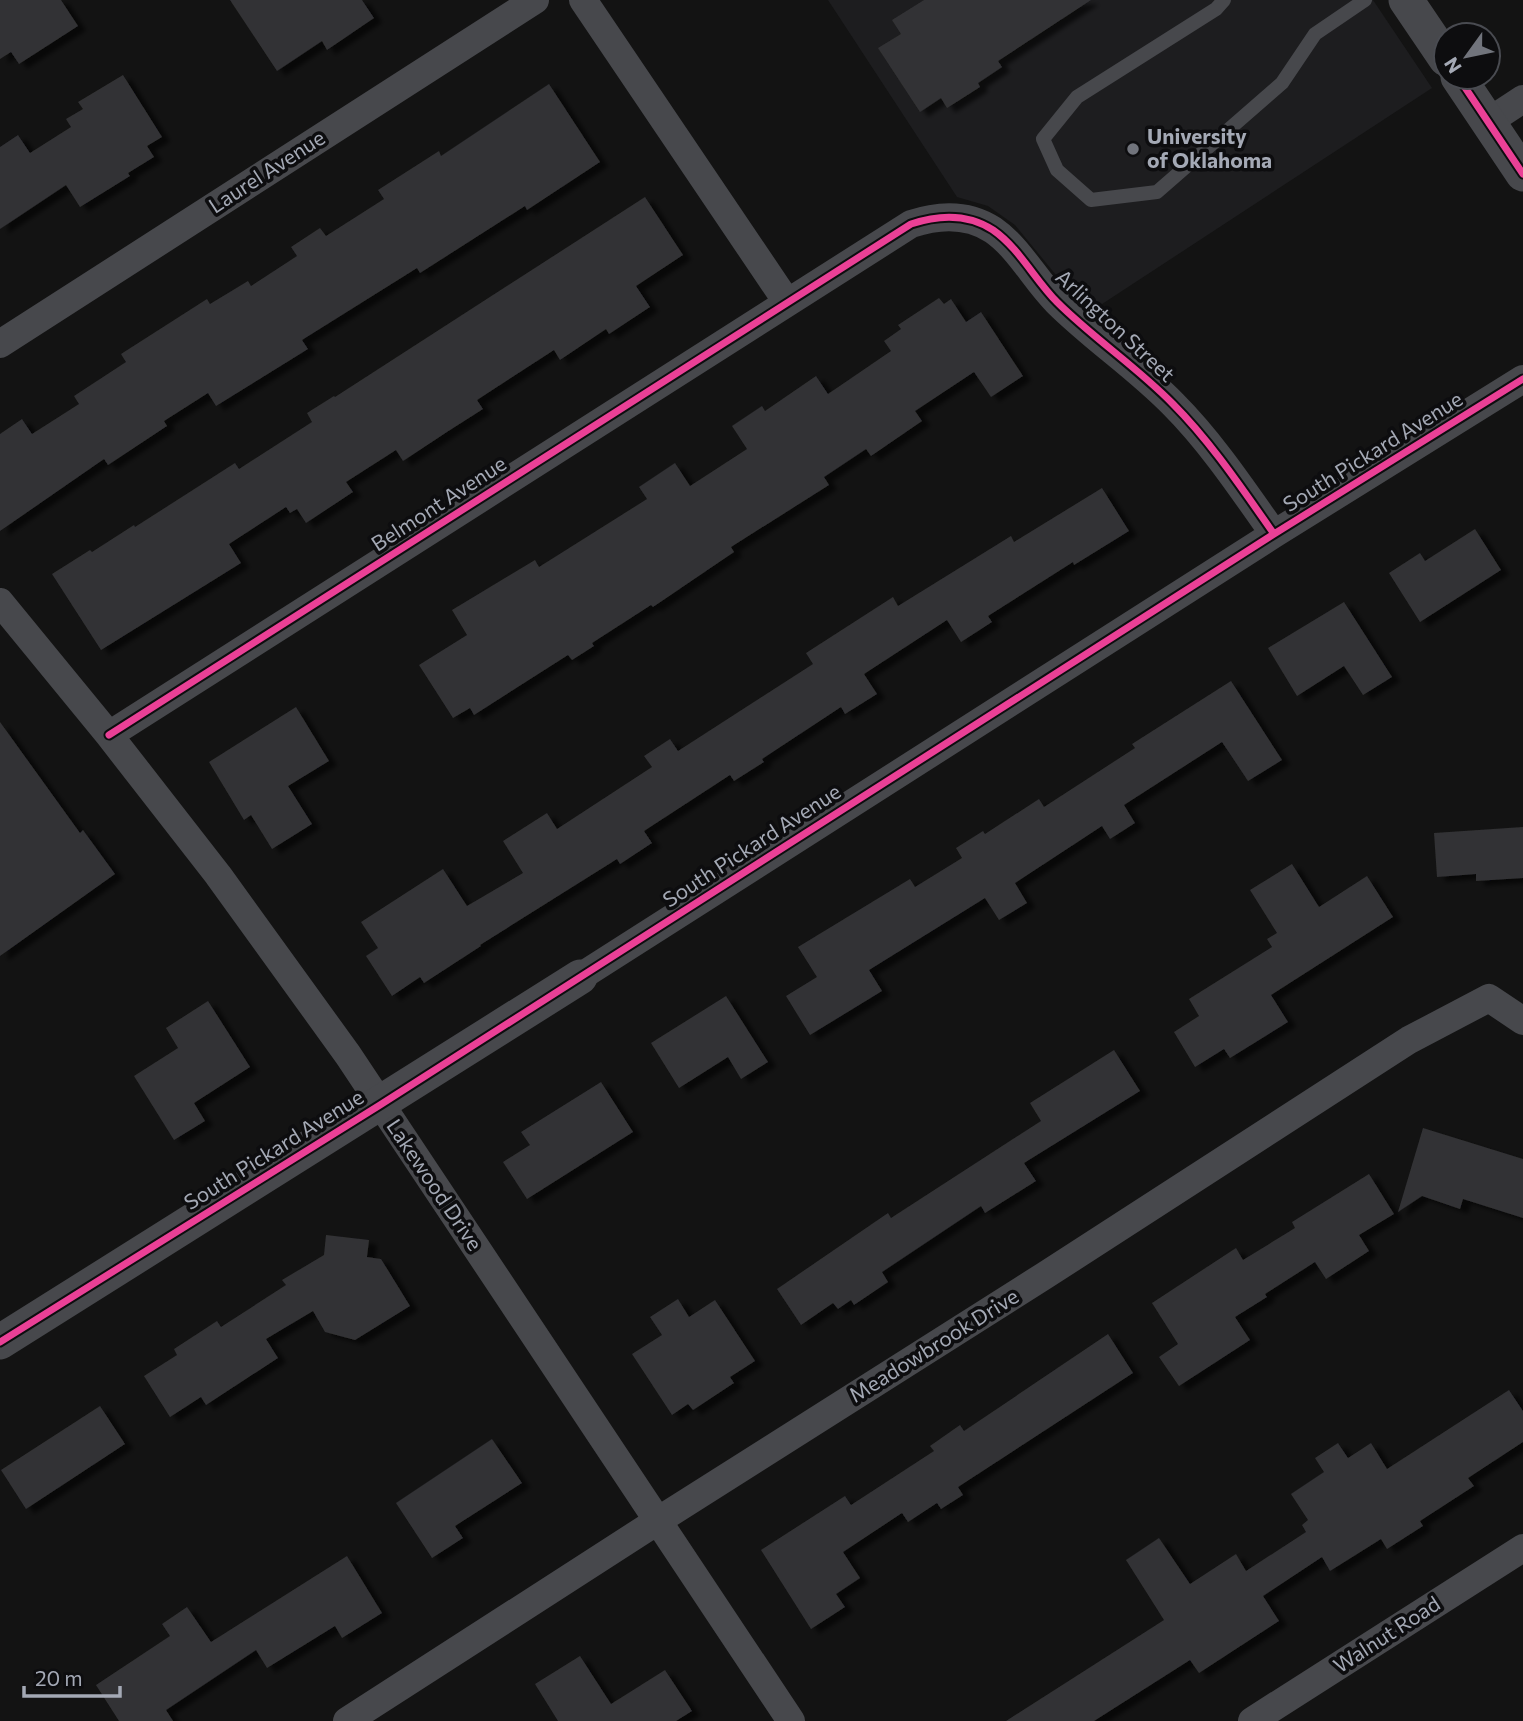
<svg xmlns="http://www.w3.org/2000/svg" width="1523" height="1721" font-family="Commissioner,sans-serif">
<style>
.built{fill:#1d1d1f}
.building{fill:#323234;filter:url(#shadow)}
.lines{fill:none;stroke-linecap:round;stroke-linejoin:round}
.service{stroke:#47484c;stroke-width:14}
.minor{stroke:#47484c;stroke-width:28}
.tertiary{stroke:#47484c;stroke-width:35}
.cycleway-casing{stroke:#0d0d0f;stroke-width:11}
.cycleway{stroke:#ea4096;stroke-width:7}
.poi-dot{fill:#71747c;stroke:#0d0d0f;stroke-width:2.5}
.labels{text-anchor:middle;stroke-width:7;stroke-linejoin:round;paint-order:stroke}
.poi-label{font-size:21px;font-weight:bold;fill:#a4a9b5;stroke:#0d0d0f;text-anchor:start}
.street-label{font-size:21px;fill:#a4a9b5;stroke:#0d0d0f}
</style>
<defs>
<filter id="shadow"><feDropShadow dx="8" dy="4.5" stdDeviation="2" flood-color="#0009"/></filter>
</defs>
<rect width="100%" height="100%" fill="#131313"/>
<path class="built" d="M 828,0 L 1373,0 L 1432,88 L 1096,308 L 1056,275 L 1015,225 L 988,206 L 957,197 Z"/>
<path class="building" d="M 0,0 L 61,0 L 78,26 L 19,64 L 11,52 L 0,59 Z
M 230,0 L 362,0 L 374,18 L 327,50 L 322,41 L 277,71 Z
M 924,0 L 1091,0 L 998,61 L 1002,67 L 978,83 L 980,87 L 947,108 L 941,98 L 920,112 L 878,48 L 901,34 L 892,20 Z
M 123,75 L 162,137 L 147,146 L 154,157 L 128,173 L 130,176 L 80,207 L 66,185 L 0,229 L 0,147 L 18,135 L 30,153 L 71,127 L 66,119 L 83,109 L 78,102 Z
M 549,84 L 600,162 L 527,210 L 525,206 L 420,273 L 417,268 L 302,340 L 308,349 L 216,406 L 208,393 L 164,421 L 167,426 L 108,465 L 104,459 L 0,531 L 0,434 L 22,419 L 32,434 L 79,404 L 74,396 L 126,362 L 121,354 L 207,299 L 210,304 L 248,281 L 251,286 L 297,256 L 291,247 L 320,228 L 326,236 L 384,199 L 378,190 L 439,151 L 441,156 Z
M 645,197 L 683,255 L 636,286 L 650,307 L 609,334 L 606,329 L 560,360 L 554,350 L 477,400 L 483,409 L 450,430 L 403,461 L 396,450 L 346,482 L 353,492 L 306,523 L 297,509 L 290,513 L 286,507 L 229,544 L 241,563 L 101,650 L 52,574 L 90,550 L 92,552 L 134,525 L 135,527 L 235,463 L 239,469 L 312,422 L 307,413 L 334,396 L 335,397 Z
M 939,298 L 944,304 L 951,299 L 966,322 L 981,312 L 1023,376 L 991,397 L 974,372 L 915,411 L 922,421 L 871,456 L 866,449 L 824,477 L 829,485 L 731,547 L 734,552 L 653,607 L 651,605 L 592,643 L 594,646 L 572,660 L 568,655 L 474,715 L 470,708 L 453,718 L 419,665 L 467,635 L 452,610 L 535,560 L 539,567 L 647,499 L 639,487 L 675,463 L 690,486 L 747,449 L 732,426 L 762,406 L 765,411 L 816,376 L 828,394 L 891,351 L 884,341 L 901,329 L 898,325 Z
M 1102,488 L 1129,531 L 1074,565 L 1073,562 L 988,616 L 992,622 L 961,642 L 947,620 L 864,674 L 877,694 L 845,714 L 841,707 L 762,759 L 764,762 L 734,781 L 730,775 L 644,831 L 652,843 L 620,864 L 617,859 L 480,945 L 481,946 L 424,983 L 420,977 L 392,996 L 366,956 L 378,948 L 361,922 L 443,869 L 467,906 L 523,873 L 503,841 L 547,813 L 557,829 L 652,767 L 644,756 L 670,739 L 678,751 L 813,664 L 806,653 L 893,597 L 898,606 L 1011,536 L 1014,542 Z
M 1475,529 L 1501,570 L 1420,622 L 1389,573 L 1420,553 L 1425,561 Z
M 1344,602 L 1392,677 L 1363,695 L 1344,666 L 1297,696 L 1268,648 Z
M 1231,681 L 1282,760 L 1248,781 L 1222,742 L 1124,805 L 1135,823 L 1110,839 L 1102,826 L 1015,883 L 1027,903 L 999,920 L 985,898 L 869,970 L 882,991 L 810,1035 L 786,996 L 817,977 L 798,947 L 910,879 L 915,887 L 962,858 L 956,848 L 983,831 L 985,834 L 1039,799 L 1044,807 L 1135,748 L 1132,744 Z
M 296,707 L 329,761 L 288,786 L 312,824 L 272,849 L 251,815 L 244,820 L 209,762 Z
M 0,722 L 80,833 L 83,830 L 115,874 L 0,956 Z
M 1523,827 L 1523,878 L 1476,881 L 1476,874 L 1437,877 L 1434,833 Z
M 1292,864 L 1319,907 L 1367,876 L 1393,917 L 1271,995 L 1288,1022 L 1230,1058 L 1224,1049 L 1195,1067 L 1174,1032 L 1199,1016 L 1189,999 L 1272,947 L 1267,939 L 1277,933 L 1250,890 Z
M 726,996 L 768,1062 L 741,1079 L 728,1057 L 679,1088 L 651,1043 Z
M 208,1001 L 250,1067 L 194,1103 L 205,1121 L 174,1140 L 134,1076 L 178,1048 L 166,1028 Z
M 1114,1050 L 1140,1091 L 1024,1163 L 1036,1181 L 985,1213 L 981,1206 L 882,1272 L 888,1282 L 854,1305 L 851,1300 L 838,1309 L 833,1303 L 801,1325 L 777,1289 L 888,1213 L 891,1218 L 1041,1121 L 1030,1103 Z
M 601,1082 L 633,1132 L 527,1199 L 503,1162 L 530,1145 L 521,1132 Z
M 1423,1128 L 1523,1159 L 1523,1218 L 1463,1199 L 1460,1209 L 1422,1196 L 1398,1212 Z
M 1369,1174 L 1394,1214 L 1359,1235 L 1369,1251 L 1326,1279 L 1315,1262 L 1265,1294 L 1267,1297 L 1235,1317 L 1250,1340 L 1179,1386 L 1159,1357 L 1178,1344 L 1152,1303 L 1236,1248 L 1243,1260 L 1295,1228 L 1292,1222 Z
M 326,1235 L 369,1240 L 367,1257 L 381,1259 L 410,1306 L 355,1340 L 325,1332 L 313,1311 L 266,1339 L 278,1358 L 206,1405 L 201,1397 L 170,1417 L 144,1376 L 177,1355 L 174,1349 L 217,1321 L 221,1327 L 286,1285 L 282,1280 L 324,1255 Z
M 678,1299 L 689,1317 L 715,1300 L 755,1361 L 730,1377 L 734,1383 L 693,1410 L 688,1404 L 672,1415 L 632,1354 L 662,1335 L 650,1317 Z
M 1108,1334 L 1133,1373 L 958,1487 L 963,1495 L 941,1509 L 937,1503 L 908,1522 L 902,1513 L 843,1552 L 860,1578 L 836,1594 L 845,1607 L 811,1629 L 761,1550 L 845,1496 L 851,1505 L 934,1451 L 930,1446 L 960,1425 L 964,1431 Z
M 1509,1390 L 1523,1411 L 1523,1442 L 1468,1478 L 1474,1486 L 1420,1521 L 1423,1526 L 1387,1549 L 1381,1539 L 1330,1571 L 1322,1557 L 1263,1596 L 1279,1621 L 1199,1673 L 1190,1660 L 1094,1721 L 1006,1721 L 1164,1620 L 1126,1560 L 1159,1538 L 1190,1584 L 1236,1554 L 1246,1571 L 1306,1532 L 1302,1525 L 1308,1520 L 1291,1494 L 1324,1472 L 1315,1458 L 1338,1443 L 1348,1458 L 1371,1443 L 1387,1469 Z
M 100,1406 L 125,1444 L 26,1509 L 1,1470 Z
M 492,1439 L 522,1483 L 455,1526 L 463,1538 L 432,1558 L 396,1503 Z
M 347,1556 L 382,1613 L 342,1638 L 335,1626 L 267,1668 L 256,1650 L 166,1710 L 173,1721 L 119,1721 L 96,1685 L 170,1636 L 162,1624 L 187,1607 L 211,1642 Z
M 580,1656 L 611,1704 L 665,1670 L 692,1711 L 676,1721 L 558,1721 L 535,1684 Z"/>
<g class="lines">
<path class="service" d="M 1224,0 L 1216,9 L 1077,97 L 1043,139 L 1057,170 L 1091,200 L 1157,192 L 1282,83 L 1315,34 L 1365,0"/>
<path class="minor" d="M 583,0 L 787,302
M 1488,122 L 1523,99
M 0,344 L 535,0
M 0,602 L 109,735 L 218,875 L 348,1055 L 791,1721
M 109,735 L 911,224 C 938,215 967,213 993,230 C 1019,248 1035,280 1057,302 C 1093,338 1137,367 1173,404 C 1211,442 1243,490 1274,534
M 580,977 L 1274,534 L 1523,379
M 347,1721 L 659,1520 L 1044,1276 L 1409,1040 L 1489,998 L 1523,1021
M 1252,1721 L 1523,1548"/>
<path class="tertiary" d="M 1406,0 L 1446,59
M 1458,77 L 1523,174
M 0,1342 L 580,977"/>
<g class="cycleway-casing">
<path id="cycleway" d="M 1458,77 L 1523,174
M 109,735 L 911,224 C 938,215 967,213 993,230 C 1019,248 1035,280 1057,302 C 1093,338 1137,367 1173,404 C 1211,442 1243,490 1274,534
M 0,1342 L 380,1105 L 1274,534 L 1523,379"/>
</g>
<use href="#cycleway" class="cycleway"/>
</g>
<circle class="poi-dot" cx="1133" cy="149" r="7"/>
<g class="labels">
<g class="poi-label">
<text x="1147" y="144">University<tspan x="1147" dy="24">of Oklahoma</tspan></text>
</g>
<g class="street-label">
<text transform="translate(267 172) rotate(-33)" y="7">Laurel Avenue</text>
<text transform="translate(1115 326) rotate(43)" y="7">Arlington Street</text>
<text transform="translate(1373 452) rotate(-32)" y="7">South Pickard Avenue</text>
<text transform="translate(439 504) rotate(-33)" y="7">Belmont Avenue</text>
<text transform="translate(752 846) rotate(-33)" y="7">South Pickard Avenue</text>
<text transform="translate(274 1150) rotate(-32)" y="7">South Pickard Avenue</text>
<text transform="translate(434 1185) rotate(56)" y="7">Lakewood Drive</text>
<text transform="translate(934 1346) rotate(-32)" y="7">Meadowbrook Drive</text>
<text transform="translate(1387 1635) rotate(-33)" y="7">Walnut Road</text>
</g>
</g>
<g transform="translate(1467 56) rotate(237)"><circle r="33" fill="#0d0d0f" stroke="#494b51" stroke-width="2"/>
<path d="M0-5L12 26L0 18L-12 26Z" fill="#71747c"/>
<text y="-10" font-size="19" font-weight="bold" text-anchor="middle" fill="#a4a9b5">N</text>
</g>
<path d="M24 1686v10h96v-10" fill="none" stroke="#a4a9b5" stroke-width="3.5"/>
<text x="35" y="1686" font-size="21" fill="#a4a9b5" stroke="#0d0d0f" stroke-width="5" paint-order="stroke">20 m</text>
</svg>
